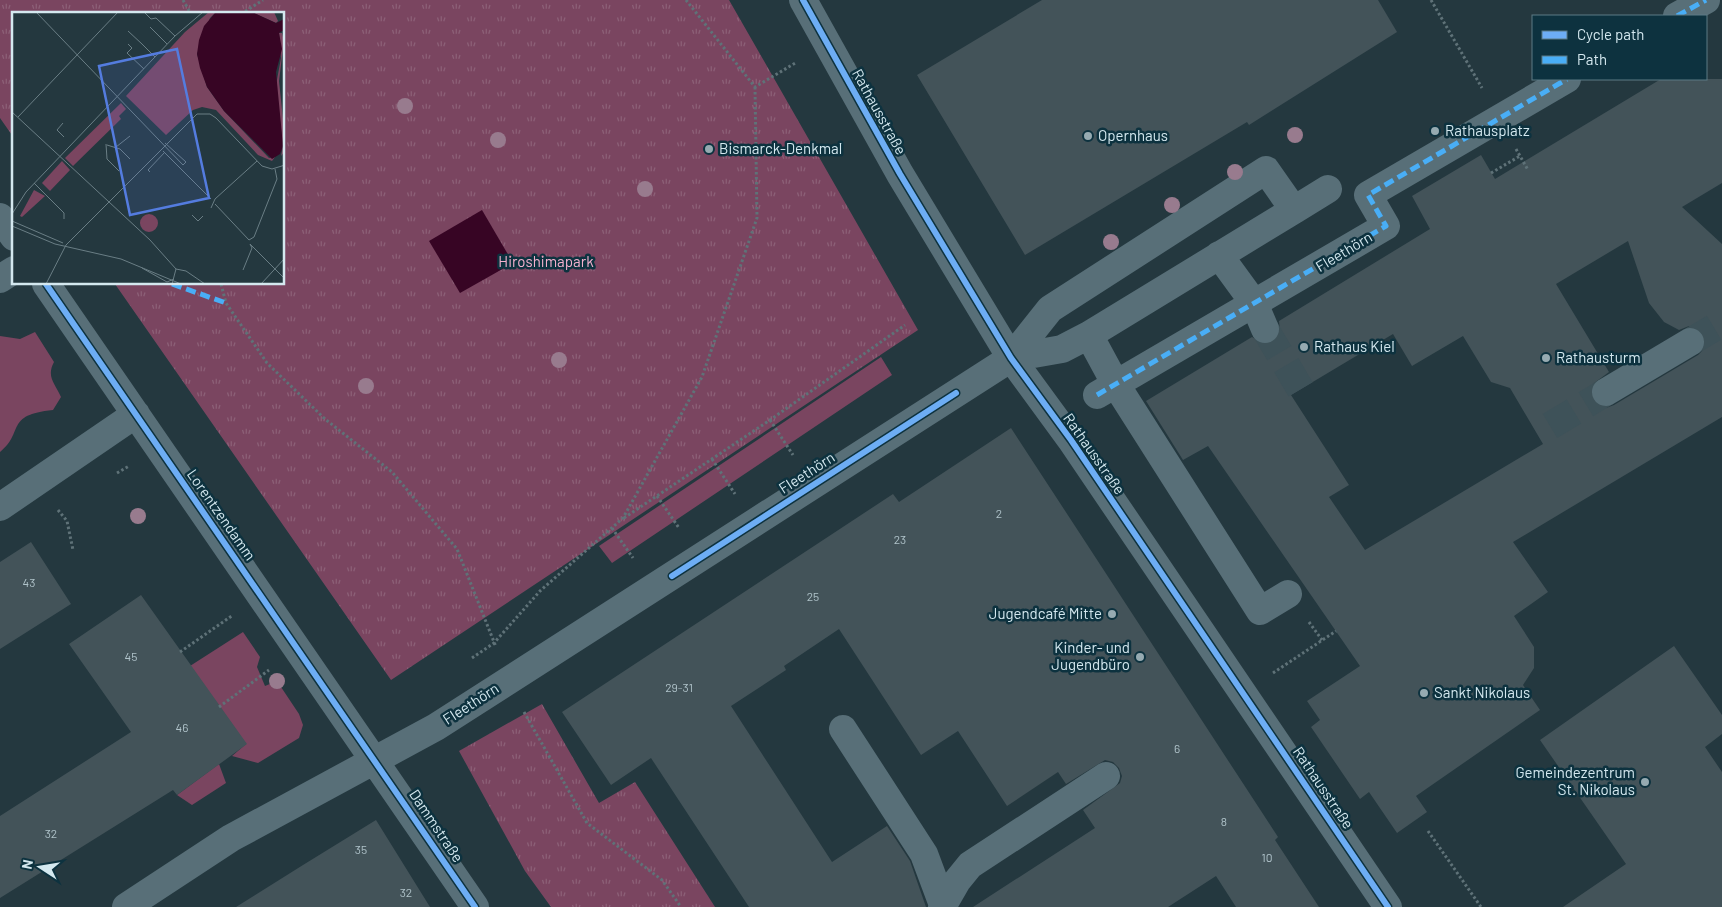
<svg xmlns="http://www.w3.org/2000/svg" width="1722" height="907" font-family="Barlow,sans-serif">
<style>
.green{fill:#7a4560}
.park{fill:url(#park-tufts)}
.water{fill:#370524}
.building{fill:#435359;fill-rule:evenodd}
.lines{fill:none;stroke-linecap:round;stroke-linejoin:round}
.minor-tunnel{stroke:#3e5259;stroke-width:28;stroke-dasharray:28 14;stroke-linecap:butt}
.path{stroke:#5f7278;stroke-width:3;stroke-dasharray:2.5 2.5;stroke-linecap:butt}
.minor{stroke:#586f78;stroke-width:28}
.quiet{stroke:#49aef6;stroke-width:5;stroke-dasharray:10 5;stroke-linecap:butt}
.cycleway-casing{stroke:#0d323f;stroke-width:9}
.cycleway{stroke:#6dadf4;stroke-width:6}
.tree{fill:#987b8e}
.poi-dot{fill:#96aab1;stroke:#0d323f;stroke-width:2}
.labels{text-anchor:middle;stroke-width:5;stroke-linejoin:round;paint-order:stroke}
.number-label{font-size:12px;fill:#b0c3ca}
.street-label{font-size:15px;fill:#d4e8ef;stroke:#0d323f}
.poi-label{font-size:15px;fill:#d4e8ef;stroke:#0d323f;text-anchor:start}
.park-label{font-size:15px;fill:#f6b1ce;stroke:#0d323f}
.inset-road{fill:none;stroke:#6a7e85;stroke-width:1}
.view{fill:#547cdf;fill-opacity:0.15;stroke:#547cdf;stroke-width:2.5}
.inset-edge{fill:none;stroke:#d4e8ef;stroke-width:2.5}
</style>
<defs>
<pattern id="park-tufts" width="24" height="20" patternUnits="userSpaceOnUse" patternTransform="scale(1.25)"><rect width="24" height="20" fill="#7a4560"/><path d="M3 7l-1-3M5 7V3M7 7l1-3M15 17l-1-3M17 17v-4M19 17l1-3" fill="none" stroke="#8c6077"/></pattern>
</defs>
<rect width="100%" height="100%" fill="#24383f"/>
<path class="green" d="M 35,332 L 54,362 C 46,377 55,383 61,397 L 53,410 C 4,415 25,432 0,452 L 0,336 L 20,339 Z
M 881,357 L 892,375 L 612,563 L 599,546 Z
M 243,632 L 260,657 L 257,667 L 265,686 L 277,681 L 299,714 L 303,725 L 299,738 L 258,763 L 232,756 L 246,744 L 190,666 Z
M 219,764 L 226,783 L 192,805 L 177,795 Z"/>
<path class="park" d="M 0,0 L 729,0 L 918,330 L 391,680 L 115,284 L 284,284 L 284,14 L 14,14 L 14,138 L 0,118 Z
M 542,704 L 599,803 L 635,782 L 715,907 L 551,907 L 525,871 L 459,751 Z"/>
<path class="water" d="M 482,210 L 513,263 L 460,293 L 429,241 Z"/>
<path class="building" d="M 1042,0 L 1378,0 L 1397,32 L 1249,125 L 1247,122 L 1025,255 L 917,75 Z
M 1661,79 L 1722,79 L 1722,183 L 1682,207 L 1722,244 L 1722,417 L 1513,542 L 1548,592 L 1514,616 L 1534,647 L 1534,668 L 1523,685 L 1540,710 L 1416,796 L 1427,812 L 1397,833 L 1369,792 L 1360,799 L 1311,727 L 1320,720 L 1307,701 L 1360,666 L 1208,446 L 1183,460 L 1146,401 L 1252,337 L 1263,344 L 1272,343 L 1278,338 L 1280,331 L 1279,321 L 1430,229 L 1412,196 L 1481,155 L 1495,179 ZM 1628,241 L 1649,303 L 1664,322 L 1679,330 L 1689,326 L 1698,329 L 1704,334 L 1705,345 L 1707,346 L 1698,355 L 1614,405 L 1606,408 L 1598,405 L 1593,400 L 1590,392 L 1593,384 L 1609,372 L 1556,284 ZM 1393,334 L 1412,366 L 1463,336 L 1491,382 L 1510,388 L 1543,444 L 1365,550 L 1329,497 L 1349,485 L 1291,395 Z
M 1011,428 L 1278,837 L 1275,840 L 1319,907 L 1236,907 L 1216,876 L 1168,907 L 973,907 L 1095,828 L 1083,810 L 1120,783 L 1122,776 L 1119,768 L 1113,762 L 1105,760 L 1066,784 L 1058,772 L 1007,806 L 958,731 L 921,755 L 839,629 L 784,666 L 786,670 L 731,706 L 832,862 L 887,826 L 910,861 L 926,907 L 749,907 L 651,758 L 611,785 L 562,712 L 893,494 L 899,502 Z
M 31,542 L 71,604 L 0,649 L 0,562 Z
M 141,595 L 247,744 L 177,795 L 173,790 L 0,898 L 0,816 L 131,732 L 69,644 Z
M 1674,646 L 1722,715 L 1722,734 L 1705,747 L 1722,772 L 1722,907 L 1563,907 L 1626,864 L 1540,740 Z
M 376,820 L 430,907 L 236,907 L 303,865 Z"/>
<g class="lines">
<path class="minor-tunnel" d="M 1265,329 L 1301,390
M 1690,342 L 1722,323
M 1550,426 L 1606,392"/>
<path class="path" d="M 183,0 L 191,14
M 686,0 L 755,87 L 797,62
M 1431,0 L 1482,88
M 241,14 L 263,0
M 1516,149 L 1528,170
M 1491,173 L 1520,156
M 221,284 L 226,303 L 267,363 L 325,419 L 392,472 L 457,549 L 496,647
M 770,420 L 793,455
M 712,459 L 735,494
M 117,473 L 129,466
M 657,496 L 679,528
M 58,510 L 67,521 L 73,550
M 624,518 L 770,420 L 905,325
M 612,528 L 633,558
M 1309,622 L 1322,640
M 180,652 L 233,615
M 472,658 L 494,643 L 540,591 L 623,518 L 702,377 L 757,218 L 755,87
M 1273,673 L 1336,631
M 219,707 L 269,670
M 524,712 L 587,823 L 662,880 L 681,907
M 1428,831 L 1481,907"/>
<path class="minor" d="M 803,0 L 900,174 L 1011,358 L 1071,440 L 1388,907
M 1677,16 L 1706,0
M 1294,210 L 1328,189
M 0,217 L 14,237
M 1219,255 L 1254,303 L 1265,329
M 0,279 L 14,270
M 46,284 L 475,907
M 1089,335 L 1115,383 L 1260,611 L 1288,594
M 1606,392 L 1690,342
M 1097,395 L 1386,226 L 1368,195 L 1567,79
M 0,507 L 136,414
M 843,729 L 924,854 L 943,905
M 126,907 L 231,838 L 436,727 L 1011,358 L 1050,309 L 1266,170 L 1294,210 L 1089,335 L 1062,349 L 1011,358
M 942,907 L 957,881 L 970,865 L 1106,776"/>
<path class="quiet" d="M 1677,16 L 1706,0
M 172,284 L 226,303
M 1097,395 L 1386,226 L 1368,195 L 1567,79"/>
<g class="cycleway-casing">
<path id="cycleway" d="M 803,0 L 900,174 L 1011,358 L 1071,440 L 1388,907
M 46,284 L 475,907
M 672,576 L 956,393"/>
</g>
<use href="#cycleway" class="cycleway"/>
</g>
<g class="tree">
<circle cx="405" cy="106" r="8"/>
<circle cx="1295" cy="135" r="8"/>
<circle cx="498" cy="140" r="8"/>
<circle cx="1235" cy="172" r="8"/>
<circle cx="645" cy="189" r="8"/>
<circle cx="1172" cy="205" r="8"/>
<circle cx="1111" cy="242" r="8"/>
<circle cx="559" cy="360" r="8"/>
<circle cx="366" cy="386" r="8"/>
<circle cx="138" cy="516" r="8"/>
<circle cx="277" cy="681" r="8"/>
</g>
<g class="poi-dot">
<circle cx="1435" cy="131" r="5"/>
<circle cx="1088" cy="136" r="5"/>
<circle cx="709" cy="149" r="5"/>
<circle cx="1304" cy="347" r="5"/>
<circle cx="1546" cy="358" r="5"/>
<circle cx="1112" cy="614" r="5"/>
<circle cx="1140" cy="657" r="5"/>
<circle cx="1424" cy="693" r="5"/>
<circle cx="1645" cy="782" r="5"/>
</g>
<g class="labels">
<g class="number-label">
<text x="999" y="518">2</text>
<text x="900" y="544">23</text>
<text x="29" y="587">43</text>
<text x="813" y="601">25</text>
<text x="131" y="661">45</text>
<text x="679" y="692">29-31</text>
<text x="182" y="732">46</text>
<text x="1177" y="753">6</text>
<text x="1224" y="826">8</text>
<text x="51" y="838">32</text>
<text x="361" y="854">35</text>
<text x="1267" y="862">10</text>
<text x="406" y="897">32</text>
</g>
<g class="street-label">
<text transform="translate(879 112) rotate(61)" y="5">Rathausstraße</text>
<text transform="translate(1344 252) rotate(-31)" y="5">Fleethörn</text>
<text transform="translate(1094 454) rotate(55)" y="5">Rathausstraße</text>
<text transform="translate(807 473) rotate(-33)" y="5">Fleethörn</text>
<text transform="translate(221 515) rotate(55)" y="5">Lorentzendamm</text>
<text transform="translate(471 704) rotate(-33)" y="5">Fleethörn</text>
<text transform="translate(1323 788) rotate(56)" y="5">Rathausstraße</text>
<text transform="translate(436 826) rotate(56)" y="5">Dammstraße</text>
</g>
<g class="poi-label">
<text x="1445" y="136">Rathausplatz</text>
<text x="1098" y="141">Opernhaus</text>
<text x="719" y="154">Bismarck-Denkmal</text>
<text x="1314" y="352">Rathaus Kiel</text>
<text x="1556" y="363">Rathausturm</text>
<text x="1102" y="619" text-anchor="end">Jugendcafé Mitte</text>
<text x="1130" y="653" text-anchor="end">Kinder- und<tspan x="1130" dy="17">Jugendbüro</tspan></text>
<text x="1434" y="698">Sankt Nikolaus</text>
<text x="1635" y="778" text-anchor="end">Gemeindezentrum<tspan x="1635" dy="17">St. Nikolaus</tspan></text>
</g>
<g class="park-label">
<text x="546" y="267">Hiroshimapark</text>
</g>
</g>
<g transform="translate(12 12)">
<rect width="272" height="272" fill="#24383f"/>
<path d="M 197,0 L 204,0 L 198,6 L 185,42 L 195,75 L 212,99 L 257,146 L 263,145 L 260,149 L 246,143 L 204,98 L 190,95 L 181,98 L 154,123 L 114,84 L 173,20 ZM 240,0 L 262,0 L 266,9 L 264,11 ZM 267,21 L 270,21 L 272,29 L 267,69 L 272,116 L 273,139 L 269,144 L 271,134 L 264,73 L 269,46 ZM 109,91 L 114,97 L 107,104 L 109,107 L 61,154 L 53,146 ZM 50,149 L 58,158 L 38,179 L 30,171 ZM 22,178 L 33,184 L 10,205 L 8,204 ZM128 211a9 9 0 1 1 18 0a9 9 0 1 1-18 0Z" fill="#7a4560"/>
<path d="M 204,0 L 240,0 L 264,11 L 272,7 L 272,18 L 267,21 L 270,37 L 264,60 L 271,134 L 268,142 L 260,147 L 212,99 L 195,75 L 188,56 L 185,42 L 187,28 L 192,14 Z" fill="#370524"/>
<path class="inset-road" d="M 24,0 L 171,153 L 174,150 L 153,131M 132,0 L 139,7 L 144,6 L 163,24M 138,15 L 155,32M 116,19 L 130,32M 116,32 L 120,36 L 115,41 L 132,57M 130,32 L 143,45M 0,100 L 138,228 L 164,257 L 160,272M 6,105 L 106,0M 51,111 L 45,118 L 52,125M 94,132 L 95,147 L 107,159M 95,133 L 108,137 L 118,147M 104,135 L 118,124M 151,139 L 199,187M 138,160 L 136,158 L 153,140M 22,171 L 52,201 L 52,207M 203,192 L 237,228M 199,196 L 203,187 L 245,149M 0,202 L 14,180 L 163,24 L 191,0M 180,203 L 186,209 L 191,204M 0,209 L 51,231M 0,214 L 43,232 L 109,247 L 169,272M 237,228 L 242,225 L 265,167 L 263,157M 238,232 L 273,267M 130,256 L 155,270 L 162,267M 164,257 L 174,259 L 193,272M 231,258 L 240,236 L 238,232M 34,272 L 54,233 L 185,102 L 198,102 L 204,106 L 250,154 L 260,157 L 273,153M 249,272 L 273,246"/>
<path class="view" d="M 165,37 L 197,186 L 118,203 L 87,54 Z"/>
<rect width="272" height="272" class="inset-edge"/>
</g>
<rect x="1532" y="15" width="175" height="65" fill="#0d323f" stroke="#5d7b85"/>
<rect x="1542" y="31" width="25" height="8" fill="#6dadf4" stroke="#5d7b85"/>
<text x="1577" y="40" font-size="15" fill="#d4e8ef">Cycle path</text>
<rect x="1542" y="56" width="25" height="8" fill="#49aef6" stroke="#5d7b85"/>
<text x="1577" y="65" font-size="15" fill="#d4e8ef">Path</text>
<g transform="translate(40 867) rotate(282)" stroke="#0d323f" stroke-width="4" paint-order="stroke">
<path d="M0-4L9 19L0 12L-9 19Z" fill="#d4e8ef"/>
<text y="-8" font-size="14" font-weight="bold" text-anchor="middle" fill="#d4e8ef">N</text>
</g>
</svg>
